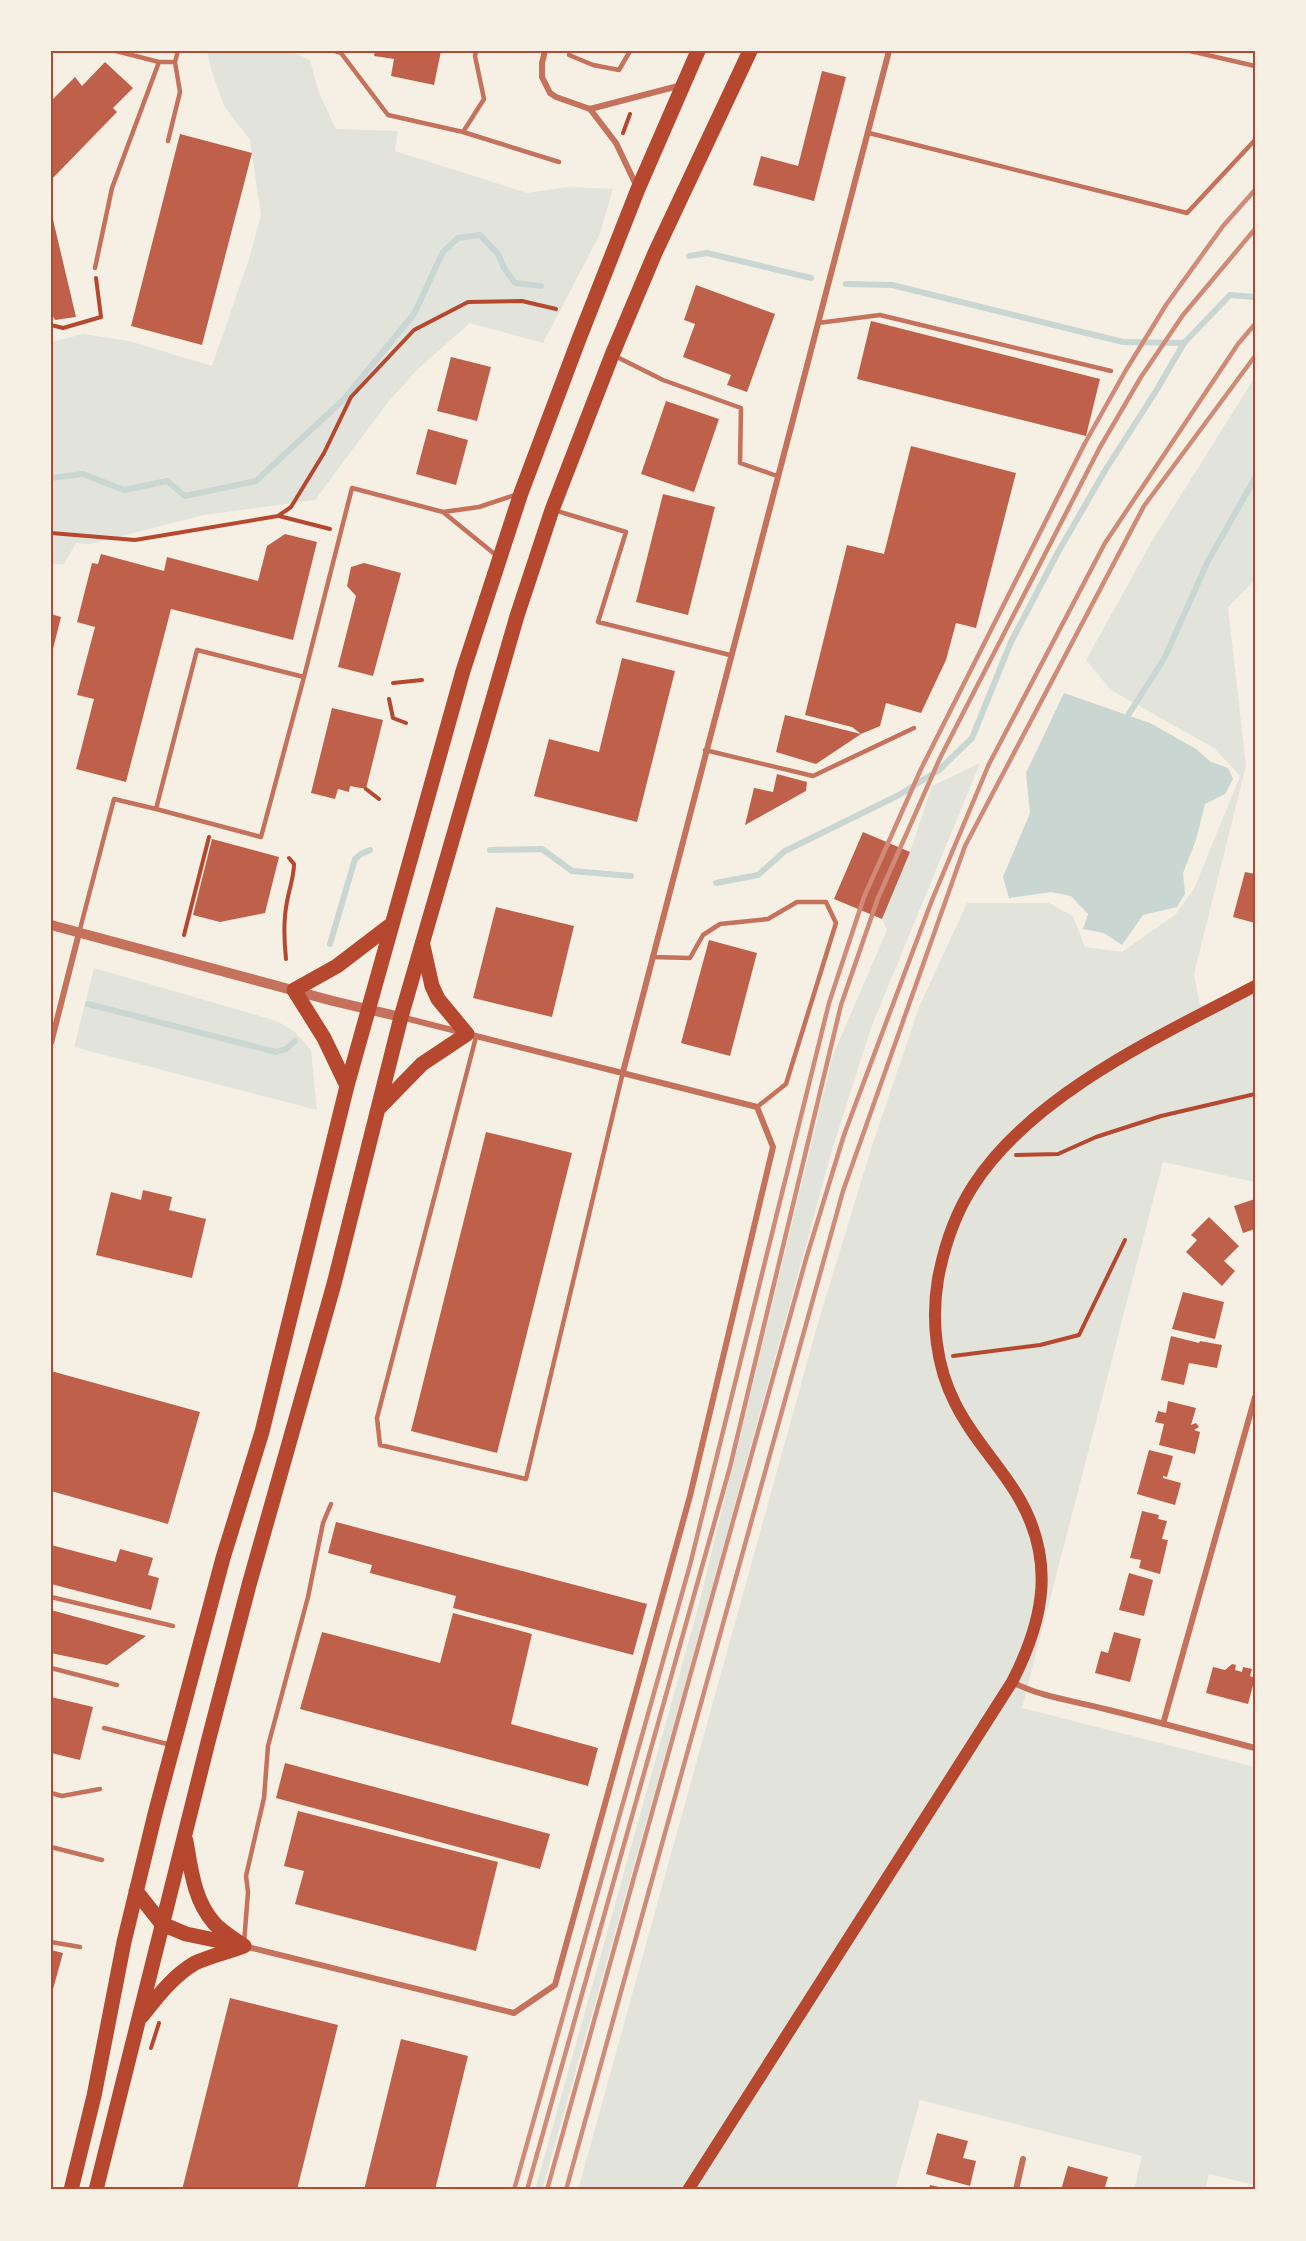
<svg xmlns="http://www.w3.org/2000/svg" width="1306" height="2241" font-family="Cabin,sans-serif">
<style>
.green{fill:#e2e4dc}
.water{fill:#c9d6d2}
.lines{fill:none;stroke-linecap:round;stroke-linejoin:round}
.stream{stroke:#c9d6d2;stroke-width:6}
.building{fill:#bf614a}
.path{stroke:#b5482f;stroke-width:4}
.service{stroke:#c5725c;stroke-width:4.5}
.minor{stroke:#c5725c;stroke-width:6}
.tertiary{stroke:#c5725c;stroke-width:10}
.secondary{stroke:#b5482f;stroke-width:12}
.primary{stroke:#b5482f;stroke-width:15}
.rail{stroke:#cf8b77;stroke-width:4.5}
.neatline{fill:none;stroke:#b5482f;stroke-width:2}
</style>
<rect width="100%" height="100%" fill="#f6efe4"/>
<path class="green" d="M 207,51 L 291,51 L 310,60 L 319,93 L 336,129 L 398,131 L 395,151 L 527,193 L 568,187 L 613,189 L 599,236 L 543,343 L 470,323 L 419,368 L 388,402 L 315,500 L 204,515 L 90,544 L 76,543 L 64,564 L 51,565 L 51,342 L 83,334 L 129,341 L 212,366 L 249,259 L 261,215 L 250,140 L 224,106 L 211,69 Z
M 1255,377 L 1255,580 L 1228,607 L 1246,766 L 1194,974 L 1202,1015 L 1255,991 L 1255,1182 L 1163,1162 L 1022,1708 L 1255,1767 L 1255,2185 L 1209,2174 L 1205,2190 L 1134,2190 L 1142,2156 L 920,2100 L 895,2190 L 578,2190 L 818,1323 L 871,1149 L 919,1007 L 967,903 L 1049,903 L 1073,916 L 1085,947 L 1122,952 L 1176,914 L 1194,889 L 1240,776 L 1214,748 L 1111,690 L 1086,660 L 1152,541 Z
M 980,763 L 871,1028 L 832,1150 L 690,1668 L 542,2190 L 535,2190 L 698,1608 L 833,1055 L 887,930 L 882,919 L 910,852 L 932,786 Z
M 94,968 L 277,1021 L 295,1032 L 311,1050 L 317,1110 L 74,1047 Z"/>
<path class="water" d="M 1064,693 L 1150,723 L 1196,749 L 1211,762 L 1228,768 L 1233,779 L 1225,794 L 1205,804 L 1196,840 L 1183,873 L 1185,894 L 1177,907 L 1143,915 L 1122,945 L 1104,933 L 1083,929 L 1088,914 L 1071,896 L 1051,892 L 1009,898 L 1003,877 L 1030,813 L 1026,773 Z"/>
<g class="lines">
<path class="stream" d="M 689,256 L 707,253 L 811,278
M 846,284 L 892,285 L 1123,342 L 1184,343
M 51,478 L 83,474 L 124,490 L 167,481 L 185,496 L 256,481 L 344,399 L 414,314 L 443,252 L 458,238 L 480,235 L 498,254 L 504,268 L 515,283 L 541,286
M 1129,714 L 1165,657 L 1208,561 L 1255,478
M 490,850 L 542,849 L 572,871 L 631,876
M 716,883 L 758,875 L 785,851 L 899,795 L 939,770 L 972,738 L 1011,642 L 1057,554 L 1106,469 L 1156,391 L 1184,343 L 1230,295 L 1255,297
M 330,944 L 355,859 L 361,854 L 370,850
M 88,1004 L 276,1052 L 286,1049 L 295,1041"/>
</g>
<path class="building" d="M 375,51 L 441,51 L 434,85 L 391,76 L 394,59 L 374,56 Z
M 105,62 L 133,88 L 113,108 L 117,112 L 51,180 L 51,101 L 75,77 L 82,86 Z
M 822,71 L 846,77 L 814,201 L 753,185 L 761,156 L 798,166 Z
M 180,134 L 252,153 L 202,345 L 131,326 Z
M 51,211 L 76,317 L 55,320 L 51,313 Z
M 696,285 L 775,314 L 747,392 L 727,385 L 731,375 L 683,357 L 695,324 L 684,320 Z
M 871,321 L 1100,379 L 1086,436 L 857,379 Z
M 451,357 L 491,367 L 477,421 L 437,411 Z
M 666,401 L 719,419 L 694,492 L 641,474 Z
M 428,429 L 468,440 L 456,485 L 416,474 Z
M 911,446 L 1016,473 L 976,628 L 956,623 L 946,660 L 921,713 L 886,703 L 880,726 L 861,734 L 852,727 L 805,715 L 847,545 L 884,554 Z
M 663,494 L 715,507 L 688,615 L 636,602 Z
M 285,534 L 317,542 L 293,640 L 171,609 L 126,782 L 76,769 L 94,699 L 77,695 L 95,627 L 77,622 L 92,563 L 98,564 L 101,554 L 164,571 L 167,557 L 258,581 L 267,546 Z
M 364,563 L 401,573 L 373,676 L 338,667 L 356,596 L 347,586 L 351,567 Z
M 51,614 L 61,617 L 52,653 L 51,653 Z
M 622,658 L 675,671 L 637,822 L 534,796 L 549,739 L 599,752 Z
M 332,708 L 383,720 L 366,789 L 350,786 L 349,792 L 338,789 L 335,799 L 311,793 Z
M 785,715 L 861,734 L 816,764 L 776,752 Z
M 777,774 L 807,782 L 806,791 L 745,825 L 754,788 L 773,792 Z
M 863,832 L 910,852 L 882,919 L 834,899 Z
M 212,839 L 279,857 L 265,913 L 220,922 L 193,915 Z
M 1245,872 L 1255,874 L 1255,923 L 1233,917 Z
M 496,907 L 574,926 L 552,1017 L 473,998 Z
M 709,940 L 757,953 L 730,1056 L 681,1043 Z
M 486,1132 L 572,1153 L 497,1453 L 411,1431 Z
M 143,1190 L 172,1197 L 169,1210 L 206,1219 L 192,1278 L 96,1255 L 111,1192 L 141,1200 Z
M 1255,1199 L 1255,1229 L 1243,1233 L 1234,1206 Z
M 1209,1217 L 1239,1246 L 1224,1261 L 1235,1271 L 1222,1286 L 1186,1252 L 1197,1240 L 1191,1235 Z
M 1183,1292 L 1224,1302 L 1215,1339 L 1172,1329 Z
M 1171,1336 L 1199,1343 L 1200,1341 L 1222,1345 L 1217,1368 L 1189,1363 L 1184,1385 L 1161,1380 Z
M 51,1371 L 200,1412 L 168,1524 L 51,1491 Z
M 1168,1401 L 1196,1408 L 1191,1425 L 1196,1423 L 1199,1427 L 1194,1430 L 1200,1432 L 1195,1454 L 1159,1445 L 1164,1424 L 1155,1422 L 1158,1411 L 1166,1413 Z
M 1149,1450 L 1173,1456 L 1167,1477 L 1163,1476 L 1163,1478 L 1181,1483 L 1175,1505 L 1137,1494 Z
M 1142,1511 L 1159,1515 L 1158,1519 L 1167,1521 L 1162,1539 L 1168,1540 L 1160,1574 L 1139,1568 L 1141,1560 L 1130,1558 Z
M 336,1522 L 647,1604 L 633,1655 L 453,1608 L 456,1596 L 370,1573 L 372,1565 L 328,1553 Z
M 51,1545 L 116,1562 L 120,1549 L 153,1558 L 148,1575 L 159,1578 L 151,1610 L 51,1584 Z
M 1129,1573 L 1153,1580 L 1144,1616 L 1119,1610 Z
M 51,1610 L 146,1636 L 107,1665 L 51,1653 Z
M 453,1613 L 532,1634 L 511,1724 L 598,1748 L 588,1786 L 300,1709 L 322,1632 L 440,1663 Z
M 1114,1632 L 1141,1639 L 1130,1682 L 1095,1673 L 1101,1651 L 1108,1653 Z
M 1232,1664 L 1236,1665 L 1235,1670 L 1242,1672 L 1243,1667 L 1252,1669 L 1250,1676 L 1255,1678 L 1248,1704 L 1206,1693 L 1213,1667 L 1225,1670 Z
M 51,1697 L 93,1707 L 80,1760 L 51,1753 Z
M 285,1763 L 550,1834 L 540,1869 L 276,1798 Z
M 298,1811 L 498,1862 L 476,1951 L 295,1904 L 304,1871 L 284,1866 Z
M 51,1950 L 63,1953 L 52,1993 L 51,1993 Z
M 230,1998 L 338,2025 L 297,2190 L 182,2190 Z
M 401,2039 L 468,2056 L 435,2190 L 364,2190 Z
M 937,2133 L 968,2141 L 963,2158 L 976,2161 L 970,2186 L 926,2174 Z
M 1068,2166 L 1108,2177 L 1104,2190 L 1061,2190 Z
M 930,2185 L 948,2189 L 948,2190 L 929,2190 Z"/>
<g class="lines">
<path class="path" d="M 623,133 L 630,114
M 51,325 L 63,328 L 101,317 L 96,278
M 279,516 L 330,529
M 51,533 L 135,540 L 278,516 L 291,507 L 324,453 L 351,397 L 414,330 L 468,302 L 522,301 L 556,309
M 393,683 L 422,680
M 389,699 L 393,718 L 406,723
M 366,789 L 379,799
M 184,935 L 209,837
M 286,959 C 284,940 283,921 287,902 C 289,889 294,877 294,864 L 289,858
M 1016,1155 L 1058,1154 L 1096,1137 L 1161,1116 L 1255,1094
M 953,1356 L 1040,1345 L 1079,1335 L 1125,1240
M 151,2048 L 159,2023"/>
<path class="service" d="M 116,51 L 159,62 L 175,62
M 335,51 L 341,53 L 388,115 L 463,132 L 484,99 L 475,56 L 476,51
M 570,51 L 569,55 L 593,65 L 619,70 L 630,51
M 1190,51 L 1255,66
M 463,132 L 559,162
M 869,133 L 1187,213 L 1255,140
M 168,141 L 180,92 L 175,62 L 178,51
M 95,268 L 112,188 L 159,62
M 818,323 L 880,315 L 1111,371
M 615,356 L 663,380 L 741,408 L 740,463 L 777,476
M 554,510 L 626,532 L 598,622 L 730,655
M 443,512 L 497,556
M 705,750 L 813,776 L 914,728
M 156,809 L 261,837 L 304,677
M 79,933 L 114,799 L 156,809 L 197,650 L 304,677 L 352,488 L 443,512 L 479,507 L 518,494
M 652,957 L 690,958 L 703,935 L 720,924 L 768,919 L 797,902 L 826,902 L 836,923 L 786,1084 L 757,1107
M 476,1037 L 377,1418 L 380,1445 L 526,1479 L 623,1072
M 51,1597 L 173,1626
M 51,1668 L 117,1685
M 104,1728 L 171,1745
M 51,1793 L 62,1796 L 100,1789
M 51,1847 L 102,1860
M 51,1942 L 80,1947
M 244,1943 L 248,1892 L 246,1876 L 264,1798 L 268,1746 L 308,1597 L 323,1523 L 331,1504"/>
<path class="minor" d="M 545,51 L 542,63 L 542,77 L 550,93 L 556,97 L 590,109 L 682,85
M 590,109 L 616,143 L 637,187
M 51,1043 L 79,933
M 623,1072 L 889,51
M 1012,1682 C 1043,1698 1076,1701 1109,1710 C 1158,1722 1206,1735 1255,1748
M 1163,1724 L 1255,1397
M 244,1946 L 514,2013 L 555,1985 L 690,1496 L 773,1147 L 757,1107 L 401,1017
M 1016,2190 L 1023,2159"/>
<path class="tertiary" d="M 51,925 L 333,1001 L 401,1017"/>
<path class="secondary" d="M 688,2190 L 1012,1682 C 1045,1618 1056,1558 1016,1493 C 997,1462 971,1436 955,1403 C 936,1366 931,1320 938,1279 C 944,1247 955,1214 973,1186 C 1032,1094 1160,1036 1255,986"/>
<path class="primary" d="M 347,1086 L 324,1038 L 294,990 L 337,966 L 392,924
M 380,1107 L 422,1064 L 467,1034 L 438,999 L 432,986 L 423,946
M 186,1841 C 191,1870 194,1900 214,1923 C 222,1932 234,1939 244,1946
M 136,1891 L 162,1924 L 186,1934 L 239,1945
M 142,2016 C 158,1996 173,1976 195,1963 C 210,1956 228,1952 244,1946
M 71,2190 L 94,2096 L 124,1942 L 155,1814 L 223,1558 L 262,1432 L 347,1086 L 463,671 L 521,493 L 579,339 L 638,189 L 698,51
M 96,2190 L 208,1742 L 249,1585 L 334,1284 L 401,1017 L 517,616 L 552,510 L 612,355 L 655,253 L 750,51"/>
<path class="rail" d="M 514,2190 L 690,1565 L 829,1003 L 864,897 L 921,769 L 1085,443 L 1126,370 L 1166,305 L 1223,226 L 1255,190
M 527,2190 L 730,1467 L 841,1005 L 878,898 L 940,758 L 1099,449 L 1141,377 L 1183,315 L 1255,229
M 547,2190 L 806,1259 L 844,1135 L 932,900 L 989,764 L 1105,543 L 1238,344 L 1255,324
M 566,2190 L 843,1191 L 965,846 L 1144,506 L 1255,356"/>
</g>
<rect width="1306" height="2241" fill="none" stroke="#f6efe4" stroke-width="105"/>
<rect x="52" y="52" width="1202" height="2136" class="neatline"/>
</svg>
